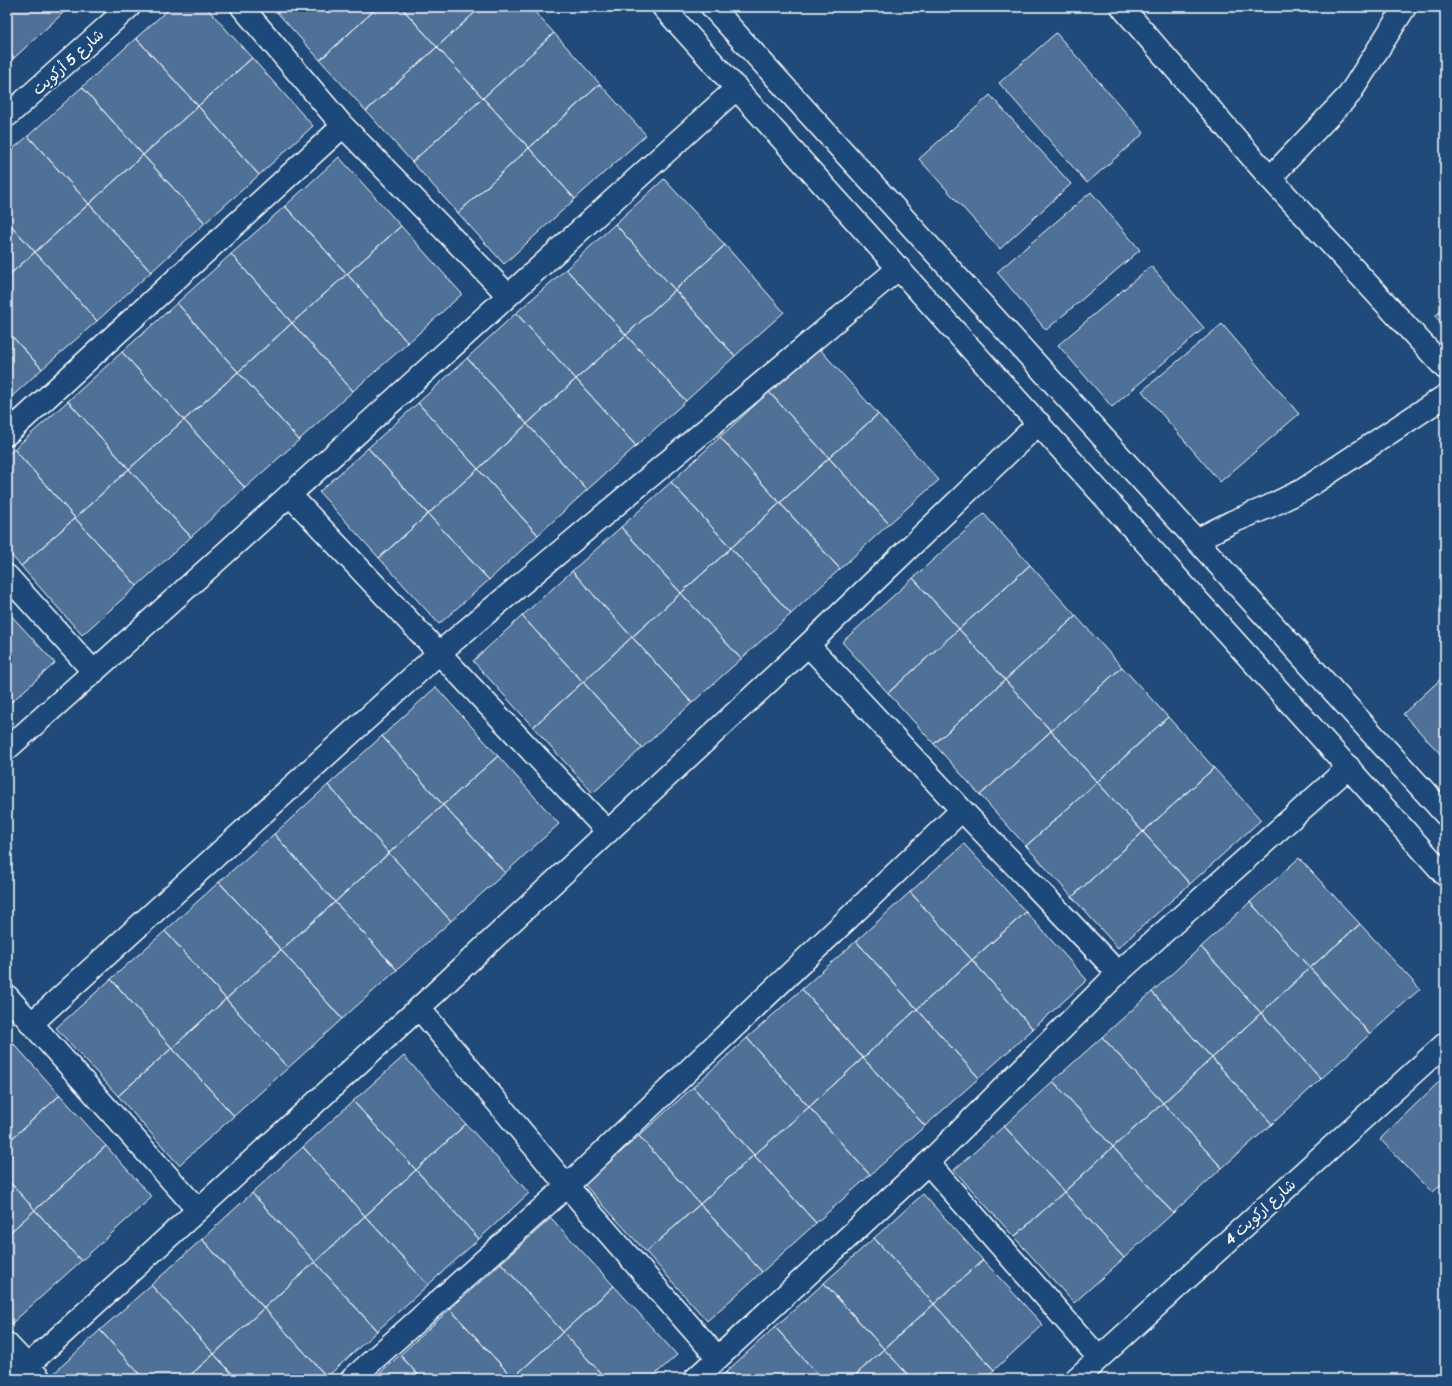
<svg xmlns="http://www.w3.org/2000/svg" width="1452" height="1386" font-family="Sriracha,'Playpen Sans Arabic',sans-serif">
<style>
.building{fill:#507197;stroke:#fff}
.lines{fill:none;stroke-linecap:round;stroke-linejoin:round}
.street-casing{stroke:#fff;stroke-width:25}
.secondary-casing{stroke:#fff;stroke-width:25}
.street{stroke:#1f4a7a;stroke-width:22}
.secondary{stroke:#1f4a7a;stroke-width:22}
.labels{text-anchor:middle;stroke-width:4;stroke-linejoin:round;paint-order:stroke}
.street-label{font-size:15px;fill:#fff;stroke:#1f4a7a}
</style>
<rect width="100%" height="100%" fill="#1f4a7a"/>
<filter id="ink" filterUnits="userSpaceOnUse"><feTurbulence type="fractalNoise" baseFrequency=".025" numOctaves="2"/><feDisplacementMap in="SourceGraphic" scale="8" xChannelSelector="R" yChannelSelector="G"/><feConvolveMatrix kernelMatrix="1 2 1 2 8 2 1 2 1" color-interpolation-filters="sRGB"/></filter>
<g filter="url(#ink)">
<path class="building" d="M 7,7 L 57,7 L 63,13 L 14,58 L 7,50 Z
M 57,7 L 69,7 L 63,13 Z
M 171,7 L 206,7 L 252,58 L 198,106 L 136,38 Z
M 276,7 L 378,7 L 320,60 L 274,9 Z
M 378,7 L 401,7 L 437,47 L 366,111 L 320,60 Z
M 401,7 L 481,7 L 437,47 Z
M 481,7 L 530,7 L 554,33 L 483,98 L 437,47 Z
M 554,33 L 600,84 L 529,148 L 483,98 Z
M 1056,33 L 1144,133 L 1087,183 L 999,83 Z
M 136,38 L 198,106 L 143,155 L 82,87 Z
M 437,47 L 483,98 L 412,162 L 366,111 Z
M 7,50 L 14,58 L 7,64 Z
M 252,58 L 313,126 L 259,175 L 198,106 Z
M 600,84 L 646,135 L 575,199 L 529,148 Z
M 82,87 L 143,155 L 89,204 L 28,136 Z
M 990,95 L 1071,184 L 1000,249 L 919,159 Z
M 483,98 L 529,148 L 458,213 L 412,162 Z
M 198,106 L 259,175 L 205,223 L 143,155 Z
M 28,136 L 89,204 L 35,252 L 7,221 L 7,154 Z
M 529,148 L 575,199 L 504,264 L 458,213 Z
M 143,155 L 205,223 L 151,272 L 89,204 Z
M 339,157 L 401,226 L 347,274 L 285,206 Z
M 664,179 L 725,245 L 675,290 L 615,224 Z
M 1091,192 L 1140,250 L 1046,330 L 997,272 Z
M 89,204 L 151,272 L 97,321 L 35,252 Z
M 285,206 L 347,274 L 292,323 L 231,254 Z
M 7,221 L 35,252 L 7,277 Z
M 615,224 L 675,290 L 626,335 L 566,269 Z
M 401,226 L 462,294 L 408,343 L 347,274 Z
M 725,245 L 784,312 L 735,356 L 675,290 Z
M 35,252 L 97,321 L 42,369 L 7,331 L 7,277 Z
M 231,254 L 292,323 L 238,372 L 177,303 Z
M 1151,266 L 1204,328 L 1112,407 L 1058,345 Z
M 566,269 L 626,335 L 576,379 L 516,313 Z
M 347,274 L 408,343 L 353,391 L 292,323 Z
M 675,290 L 735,356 L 686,401 L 626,335 Z
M 177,303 L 238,372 L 184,420 L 122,352 Z
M 1445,307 L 1445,327 L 1435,316 Z
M 516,313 L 576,379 L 527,424 L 467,358 Z
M 292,323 L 353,391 L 299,440 L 238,372 Z
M 1222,324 L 1299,414 L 1220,482 L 1142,391 Z
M 7,331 L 42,369 L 7,401 Z
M 626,335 L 686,401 L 636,446 L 576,379 Z
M 818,347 L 878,414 L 829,458 L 769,392 Z
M 122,352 L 184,420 L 129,469 L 68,401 Z
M 467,358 L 527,424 L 478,469 L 418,403 Z
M 238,372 L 299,440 L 245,488 L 184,420 Z
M 576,379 L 636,446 L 587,490 L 527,424 Z
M 769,392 L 829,458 L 780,503 L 720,437 Z
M 68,401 L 129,469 L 75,518 L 14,449 Z
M 418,403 L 478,469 L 428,514 L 368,448 Z
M 878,414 L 939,480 L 889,524 L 829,458 Z
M 184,420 L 245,488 L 191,537 L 129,469 Z
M 527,424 L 587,490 L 538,535 L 478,469 Z
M 720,437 L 780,503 L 731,548 L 671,482 Z
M 368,448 L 428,514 L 379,558 L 319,492 Z
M 14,449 L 75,518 L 21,566 L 7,551 L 7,455 Z
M 829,458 L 889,524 L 840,569 L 780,503 Z
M 129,469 L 191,537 L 137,586 L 75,518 Z
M 478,469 L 538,535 L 489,580 L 428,514 Z
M 671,482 L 731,548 L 681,593 L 621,527 Z
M 780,503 L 840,569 L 791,614 L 731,548 Z
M 428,514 L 489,580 L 439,624 L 379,558 Z
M 984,514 L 1030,565 L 959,629 L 913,578 Z
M 75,518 L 137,586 L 82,635 L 21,566 Z
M 621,527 L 681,593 L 632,637 L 572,571 Z
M 731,548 L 791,614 L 741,659 L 681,593 Z
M 1030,565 L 1076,616 L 1005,680 L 959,629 Z
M 572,571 L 632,637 L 583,682 L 522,616 Z
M 913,578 L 959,629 L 888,693 L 842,642 Z
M 681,593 L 741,659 L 692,703 L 632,637 Z
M 7,611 L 55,663 L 7,706 Z
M 522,616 L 583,682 L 533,727 L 473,661 Z
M 1076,616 L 1122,667 L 1051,731 L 1005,680 Z
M 959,629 L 1005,680 L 934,744 L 888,693 Z
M 632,637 L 692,703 L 642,748 L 583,682 Z
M 1122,667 L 1168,717 L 1097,782 L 1051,731 Z
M 1445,675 L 1445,759 L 1403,714 Z
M 1005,680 L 1051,731 L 980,795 L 934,744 Z
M 583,682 L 642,748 L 593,793 L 533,727 Z
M 436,687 L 498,756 L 443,805 L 382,736 Z
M 1168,717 L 1214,768 L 1143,832 L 1097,782 Z
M 1051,731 L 1097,782 L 1026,846 L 980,795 Z
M 382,736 L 443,805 L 389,853 L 328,785 Z
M 498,756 L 559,824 L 505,873 L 443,805 Z
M 1214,768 L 1261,820 L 1190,884 L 1143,832 Z
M 1097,782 L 1143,832 L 1072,897 L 1026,846 Z
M 328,785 L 389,853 L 335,902 L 274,834 Z
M 443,805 L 505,873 L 451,921 L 389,853 Z
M 1143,832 L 1190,884 L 1118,948 L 1072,897 Z
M 274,834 L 335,902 L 281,950 L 219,882 Z
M 964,844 L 1026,912 L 972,960 L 910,892 Z
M 389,853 L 451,921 L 397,970 L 335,902 Z
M 1299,858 L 1360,924 L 1310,968 L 1250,902 Z
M 219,882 L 281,950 L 226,999 L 165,931 Z
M 910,892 L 972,960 L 917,1009 L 856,941 Z
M 335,902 L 397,970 L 342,1019 L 281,950 Z
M 1250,902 L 1310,968 L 1261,1013 L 1201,947 Z
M 1026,912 L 1087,980 L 1033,1029 L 972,960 Z
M 1360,924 L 1420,989 L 1370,1034 L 1310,968 Z
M 165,931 L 226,999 L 172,1048 L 111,979 Z
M 856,941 L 917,1009 L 863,1058 L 802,989 Z
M 1201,947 L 1261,1013 L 1212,1058 L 1152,992 Z
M 281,950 L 342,1019 L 288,1068 L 226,999 Z
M 972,960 L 1033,1029 L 979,1078 L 917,1009 Z
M 1310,968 L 1370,1034 L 1321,1079 L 1261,1013 Z
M 111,979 L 172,1048 L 118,1096 L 56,1028 Z
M 802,989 L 863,1058 L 809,1107 L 747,1038 Z
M 1152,992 L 1212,1058 L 1163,1103 L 1102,1037 Z
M 226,999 L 288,1068 L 234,1116 L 172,1048 Z
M 917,1009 L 979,1078 L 925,1126 L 863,1058 Z
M 1261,1013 L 1321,1079 L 1272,1124 L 1212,1058 Z
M 7,1037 L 14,1044 L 7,1050 Z
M 1102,1037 L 1163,1103 L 1113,1147 L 1053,1081 Z
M 747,1038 L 809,1107 L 754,1155 L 693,1087 Z
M 14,1044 L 60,1095 L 7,1143 L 7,1050 Z
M 172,1048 L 234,1116 L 179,1165 L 118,1096 Z
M 404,1056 L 466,1124 L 416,1170 L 353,1101 Z
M 863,1058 L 925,1126 L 870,1175 L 809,1107 Z
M 1212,1058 L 1272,1124 L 1222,1168 L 1163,1103 Z
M 1445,1076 L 1445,1181 L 1432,1193 L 1380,1139 Z
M 1053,1081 L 1113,1147 L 1064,1192 L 1004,1126 Z
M 693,1087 L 754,1155 L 700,1204 L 639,1136 Z
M 60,1095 L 106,1146 L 35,1210 L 7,1179 L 7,1143 Z
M 353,1101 L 416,1170 L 365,1216 L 303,1147 Z
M 1163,1103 L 1222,1168 L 1173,1213 L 1113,1147 Z
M 809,1107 L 870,1175 L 816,1223 L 754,1155 Z
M 466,1124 L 529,1193 L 479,1239 L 416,1170 Z
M 1004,1126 L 1064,1192 L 1014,1237 L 954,1170 Z
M 639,1136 L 700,1204 L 646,1252 L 584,1184 Z
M 106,1146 L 152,1197 L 81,1261 L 35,1210 Z
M 303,1147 L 365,1216 L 315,1262 L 252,1193 Z
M 1113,1147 L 1173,1213 L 1124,1258 L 1064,1192 Z
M 754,1155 L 816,1223 L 762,1272 L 700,1204 Z
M 416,1170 L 479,1239 L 428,1285 L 365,1216 Z
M 7,1179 L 35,1210 L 7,1235 Z
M 1064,1192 L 1124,1258 L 1074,1303 L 1014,1237 Z
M 252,1193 L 315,1262 L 264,1308 L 202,1239 Z
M 923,1194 L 983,1260 L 934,1304 L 874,1238 Z
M 700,1204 L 762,1272 L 707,1321 L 646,1252 Z
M 35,1210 L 81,1261 L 10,1325 L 7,1322 L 7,1235 Z
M 365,1216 L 428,1285 L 377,1331 L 315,1262 Z
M 551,1218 L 614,1286 L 563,1332 L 501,1263 Z
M 874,1238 L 934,1304 L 884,1349 L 824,1283 Z
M 202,1239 L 264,1308 L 214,1354 L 151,1285 Z
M 983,1260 L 1043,1325 L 994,1370 L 934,1304 Z
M 315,1262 L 377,1331 L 327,1377 L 264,1308 Z
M 501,1263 L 563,1332 L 513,1378 L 450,1309 Z
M 824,1283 L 884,1349 L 851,1379 L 822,1379 L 775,1327 Z
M 151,1285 L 214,1354 L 186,1379 L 144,1379 L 100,1330 Z
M 614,1286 L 677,1355 L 650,1379 L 606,1379 L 563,1332 Z
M 934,1304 L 994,1370 L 984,1379 L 912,1379 L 884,1349 Z
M 264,1308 L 327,1377 L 324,1379 L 237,1379 L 214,1354 Z
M 450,1309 L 513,1378 L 512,1379 L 422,1379 L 400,1355 Z
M 775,1327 L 822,1379 L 732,1379 L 726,1372 Z
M 100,1330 L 144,1379 L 52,1379 L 50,1377 Z
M 563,1332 L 606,1379 L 513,1379 L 513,1378 Z
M 884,1349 L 912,1379 L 851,1379 Z
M 214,1354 L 237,1379 L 186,1379 Z
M 400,1355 L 422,1379 L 373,1379 Z
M 726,1372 L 732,1379 L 718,1379 Z"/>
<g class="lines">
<g class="street-casing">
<path id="street" d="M 242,7 L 343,126 L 508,295
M 1122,7 L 1270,178
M 1405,7 L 1349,95 L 1270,178 L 1445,368
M 7,116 L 129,7
M 7,434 L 343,126
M 290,495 L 608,832
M 1196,540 L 1232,522 L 1268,507 L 1303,490 L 1445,396
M 7,576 L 94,672
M 808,645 L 962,810 L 1118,973
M 7,749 C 253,531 493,308 737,88
M 7,996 L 198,1210
M 419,1008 L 567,1186 L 718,1358
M 31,1024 L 439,653 L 899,268
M 928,1163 L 1099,1358
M 7,1344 L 40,1379
M 13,1379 L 419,1008 L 808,645 L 1039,423
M 352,1379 L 567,1186 L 962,810
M 695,1379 L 928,1163 L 1118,973 L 1349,767
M 1076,1379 L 1445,1044"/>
</g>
<g class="secondary-casing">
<path id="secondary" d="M 663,7 L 1445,875
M 712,7 L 1445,814"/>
</g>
<use href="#street" class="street"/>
<use href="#secondary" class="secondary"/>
</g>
</g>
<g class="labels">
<g class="street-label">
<text transform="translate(68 62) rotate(-42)" y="5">شارع 5 أركويت</text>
<text transform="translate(1260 1212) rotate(-42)" y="5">شارع اركويت 4</text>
</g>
</g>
<rect width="1452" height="1386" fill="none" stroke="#1f4a7a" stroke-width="24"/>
<rect x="12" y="12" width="1428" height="1362" fill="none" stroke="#fff" stroke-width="1.5" filter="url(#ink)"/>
</svg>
